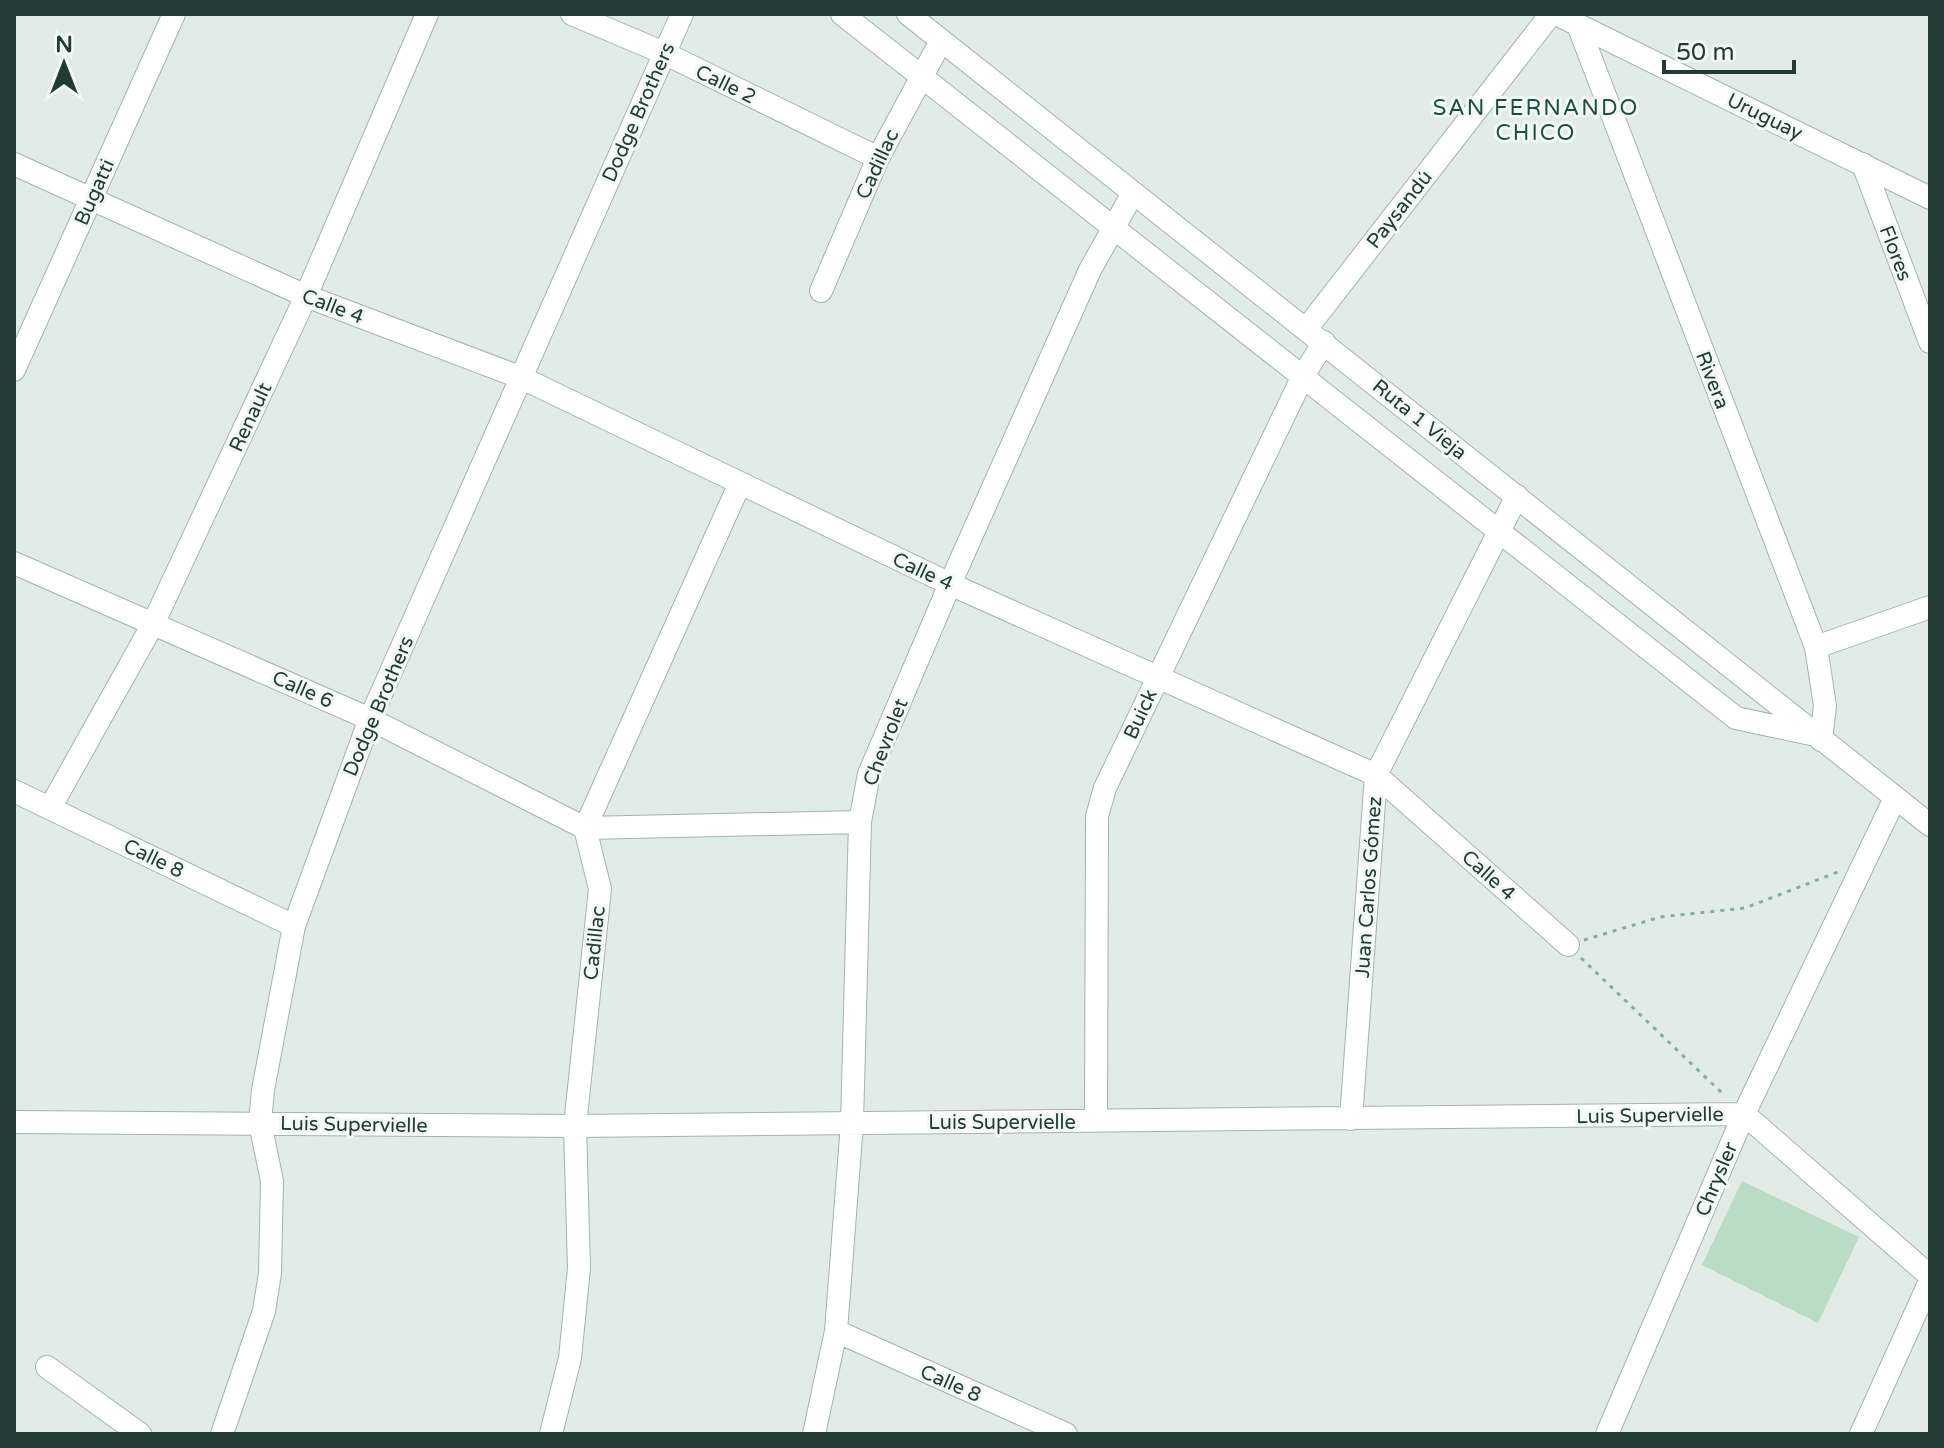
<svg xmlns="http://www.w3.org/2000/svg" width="1944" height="1448" font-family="'Varela Round',sans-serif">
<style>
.green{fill:#badcc4}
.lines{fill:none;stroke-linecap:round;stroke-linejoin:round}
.minor-casing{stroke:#a4b3ae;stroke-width:24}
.path{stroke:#82afa2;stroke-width:3;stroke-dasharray:4 6;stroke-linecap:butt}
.minor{stroke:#fff;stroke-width:22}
.labels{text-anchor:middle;stroke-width:6;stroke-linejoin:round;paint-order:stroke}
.street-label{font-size:20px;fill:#223c35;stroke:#f1f8f5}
.neighbourhood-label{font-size:22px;letter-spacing:2px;fill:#1e4e43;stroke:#f1f8f5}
</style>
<rect width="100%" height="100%" fill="#e1ebe7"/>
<path class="green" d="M 1742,1181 L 1859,1237 L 1818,1323 L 1702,1265 Z"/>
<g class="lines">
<g class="minor-casing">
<path id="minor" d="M 572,14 L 664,53 L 878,158
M 842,14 L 1736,718 L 1811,734
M 908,14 L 1930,825
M 1556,14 L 1930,198
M 1578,25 L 1816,647 L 1825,706 L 1821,740
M 14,164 L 306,296 L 522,378 L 950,584 L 1376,775 L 1568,945
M 1863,164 L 1930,342
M 821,291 L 878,158 L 941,41
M 1307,328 L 1551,14
M 14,370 L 174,14
M 14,563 L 370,719 L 585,828 L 860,822
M 1816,647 L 1930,607
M 14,791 L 294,926
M 50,808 L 153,624 L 306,296 L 427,14
M 1351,1119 L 1376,775 L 1517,496
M 1096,1121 L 1097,816 L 1105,788 L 1303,376 L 1324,342
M 14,1122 L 575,1126 L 1744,1114 L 1930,1276
M 836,1331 L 1066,1434
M 47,1367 L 140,1434
M 222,1434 L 264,1311 L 270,1273 L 272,1181 L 260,1123 L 263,1090 L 294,926 L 370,719 L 682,14
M 551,1434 L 570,1358 L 579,1268 L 575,1126 L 600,889 L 585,828 L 740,483
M 814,1434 L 836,1331 L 852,1123 L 860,822 L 869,774 L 950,584 L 1090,270 L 1133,193
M 1607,1434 L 1744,1114 L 1895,798
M 1861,1434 L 1930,1281"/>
</g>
<path class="path" d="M 1584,940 L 1660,917 L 1745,908 L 1838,872
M 1581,958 L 1723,1094"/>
<use href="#minor" class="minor"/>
</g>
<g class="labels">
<g class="street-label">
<text transform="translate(726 84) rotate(26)" y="7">Calle 2</text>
<text transform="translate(638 112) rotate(-66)" y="7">Dodge Brothers</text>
<text transform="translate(1765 116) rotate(26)" y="7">Uruguay</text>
<text transform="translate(877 164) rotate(-65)" y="7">Cadillac</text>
<text transform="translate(94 192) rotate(-66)" y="7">Bugatti</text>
<text transform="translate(1399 209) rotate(-52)" y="7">Paysandú</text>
<text transform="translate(1896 253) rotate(69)" y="7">Flores</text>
<text transform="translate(333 306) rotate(21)" y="7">Calle 4</text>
<text transform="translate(1713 380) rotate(69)" y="7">Rivera</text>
<text transform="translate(250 417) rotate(-65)" y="7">Renault</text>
<text transform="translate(1420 419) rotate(39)" y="7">Ruta 1 Vieja</text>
<text transform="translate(923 571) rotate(25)" y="7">Calle 4</text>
<text transform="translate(303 689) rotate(24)" y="7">Calle 6</text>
<text transform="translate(378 706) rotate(-67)" y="7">Dodge Brothers</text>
<text transform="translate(1140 714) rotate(-65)" y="7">Buick</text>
<text transform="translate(885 742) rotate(-69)" y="7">Chevrolet</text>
<text transform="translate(154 858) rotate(26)" y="7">Calle 8</text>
<text transform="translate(1489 875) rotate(42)" y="7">Calle 4</text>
<text transform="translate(1368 887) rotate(-86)" y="7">Juan Carlos Gómez</text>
<text transform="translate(594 943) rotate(-84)" y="7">Cadillac</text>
<text transform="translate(1650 1115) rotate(-1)" y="7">Luis Supervielle</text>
<text x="1002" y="1129">Luis Supervielle</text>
<text transform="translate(354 1124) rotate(1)" y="7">Luis Supervielle</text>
<text transform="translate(1716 1179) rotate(-67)" y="7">Chrysler</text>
<text transform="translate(951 1383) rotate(24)" y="7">Calle 8</text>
</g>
<g class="neighbourhood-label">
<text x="1536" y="115">SAN FERNANDO<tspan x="1536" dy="25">CHICO</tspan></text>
</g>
</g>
<rect width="1944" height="1448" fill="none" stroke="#223c35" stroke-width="32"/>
<g transform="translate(64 64)" stroke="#f1f8f5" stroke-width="6" paint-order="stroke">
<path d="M0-6L14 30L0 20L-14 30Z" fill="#223c35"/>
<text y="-12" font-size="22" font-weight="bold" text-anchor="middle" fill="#223c35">N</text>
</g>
<path d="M1664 60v12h130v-12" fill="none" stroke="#223c35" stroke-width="4"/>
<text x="1676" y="60" font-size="24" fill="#223c35" stroke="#f1f8f5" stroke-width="6" paint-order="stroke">50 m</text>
</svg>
